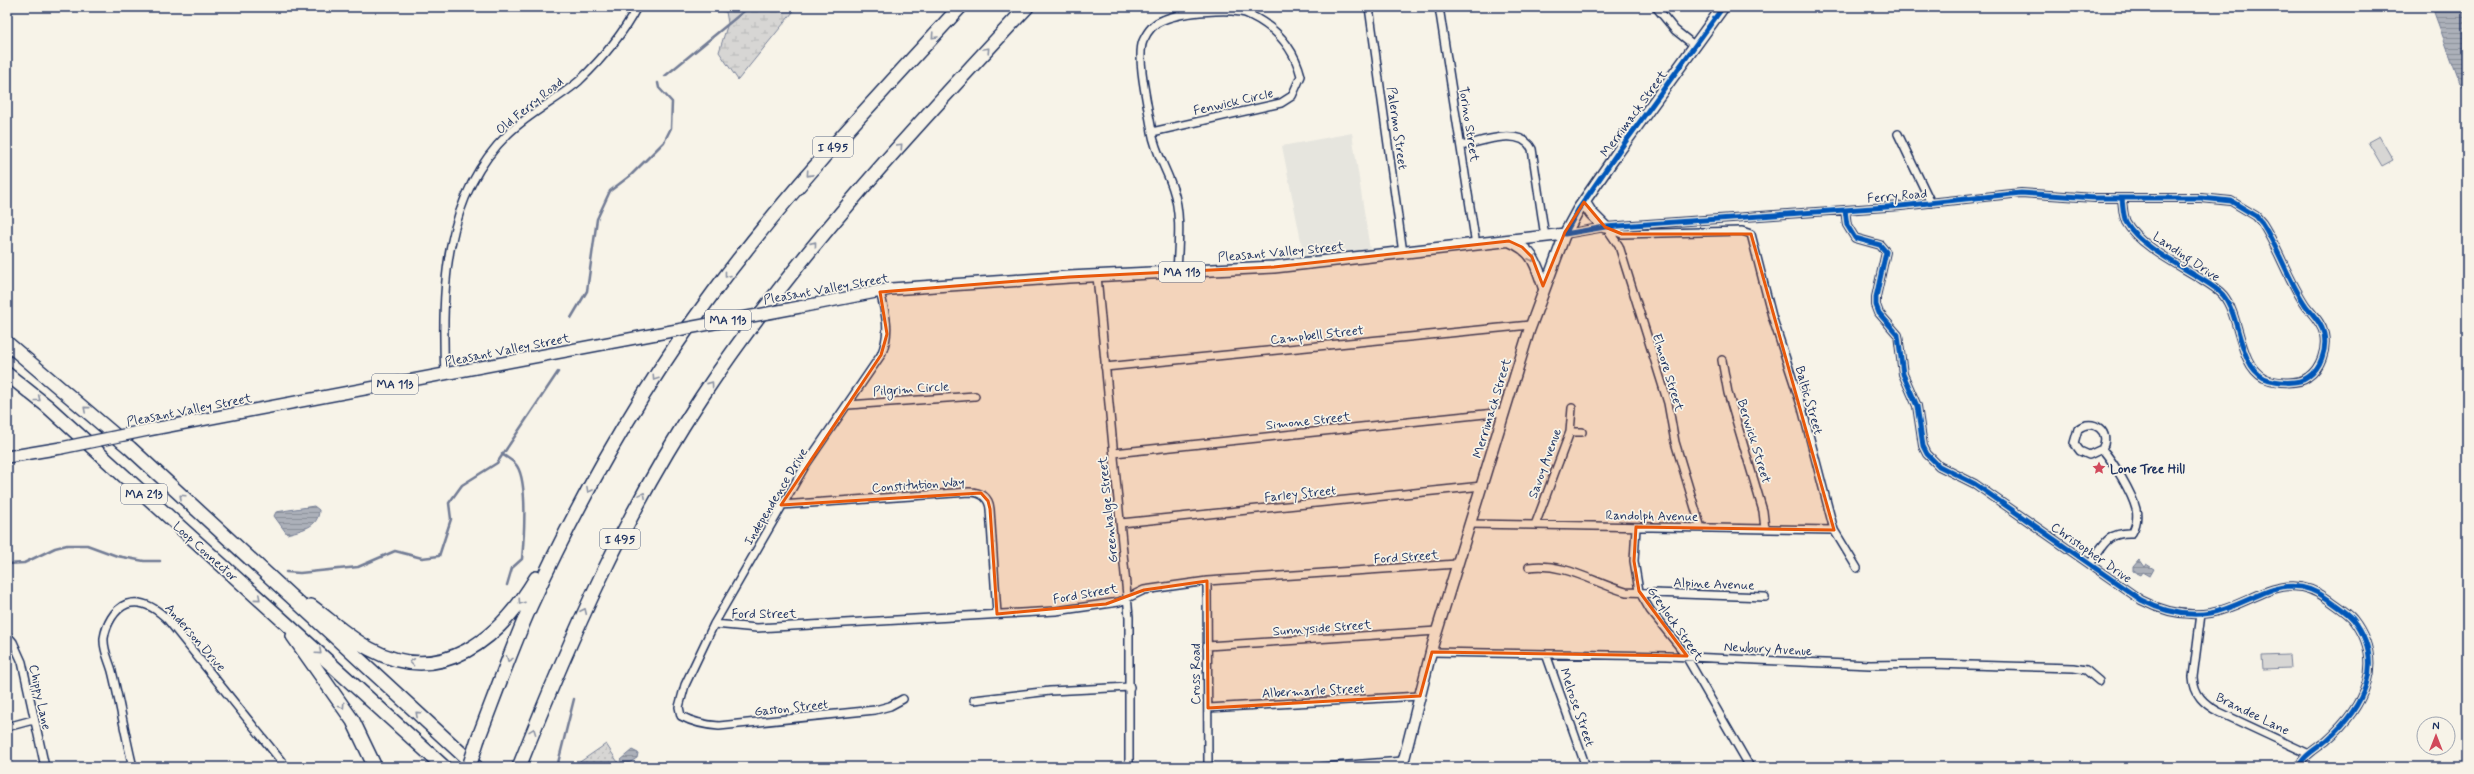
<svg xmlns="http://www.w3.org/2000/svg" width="2474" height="774" font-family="Mynerve,sans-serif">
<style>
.built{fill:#e6e5de}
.green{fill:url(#green-dots);stroke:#798299}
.wetland{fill:url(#wetland-marsh);stroke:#798299}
.pitch{fill:#d7d6d4;stroke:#798299}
.water{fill:url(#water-rules);stroke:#727c95}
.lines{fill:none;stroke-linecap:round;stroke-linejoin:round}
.stream{stroke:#727c95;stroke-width:2.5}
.street-casing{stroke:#1b2f5e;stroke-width:10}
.secondary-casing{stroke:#1b2f5e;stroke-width:13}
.primary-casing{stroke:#1b2f5e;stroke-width:14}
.highway-casing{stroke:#1b2f5e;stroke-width:16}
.street{stroke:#f7f3e8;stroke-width:7}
.secondary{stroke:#f7f3e8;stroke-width:10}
.primary{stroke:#f7f3e8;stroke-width:11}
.highway{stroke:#f7f3e8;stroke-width:13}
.primary-bridge-casing{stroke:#1b2f5e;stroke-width:14;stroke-linecap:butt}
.highway-bridge-casing{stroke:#1b2f5e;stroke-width:16;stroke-linecap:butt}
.primary-bridge{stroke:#f7f3e8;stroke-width:11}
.highway-bridge{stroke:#f7f3e8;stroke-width:13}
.cycleway-casing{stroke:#f7f3e8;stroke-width:8}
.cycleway{stroke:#0057b8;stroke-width:5}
.oneway{stroke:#8991a3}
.marked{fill:#e8590c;fill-opacity:0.2;stroke:#e8590c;stroke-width:3;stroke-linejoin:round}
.labels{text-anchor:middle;stroke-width:3.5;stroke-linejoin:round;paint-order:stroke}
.shield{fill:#f7f3e8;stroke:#5d6a87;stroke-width:1}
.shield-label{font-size:12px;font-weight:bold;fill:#1b2f5e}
.street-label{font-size:13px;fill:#1b2f5e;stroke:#f7f3e8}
.poi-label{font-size:13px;font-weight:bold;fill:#1b2f5e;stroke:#f7f3e8;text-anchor:start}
</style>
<defs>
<pattern id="green-dots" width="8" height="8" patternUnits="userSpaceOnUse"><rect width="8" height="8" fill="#d7d6d4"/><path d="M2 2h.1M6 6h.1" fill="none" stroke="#b8b8b8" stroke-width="1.8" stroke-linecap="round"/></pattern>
<pattern id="wetland-marsh" width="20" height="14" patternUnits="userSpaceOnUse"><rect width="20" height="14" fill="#d7d6d4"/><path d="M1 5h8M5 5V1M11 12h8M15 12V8" fill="none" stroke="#b8b8b8"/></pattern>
<pattern id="water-rules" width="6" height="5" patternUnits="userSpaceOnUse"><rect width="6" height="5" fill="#acb0b9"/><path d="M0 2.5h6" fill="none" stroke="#8b909a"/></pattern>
</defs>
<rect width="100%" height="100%" fill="#f7f3e8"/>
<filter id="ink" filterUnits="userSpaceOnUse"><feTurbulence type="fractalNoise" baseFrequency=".025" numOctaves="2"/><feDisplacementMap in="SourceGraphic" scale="8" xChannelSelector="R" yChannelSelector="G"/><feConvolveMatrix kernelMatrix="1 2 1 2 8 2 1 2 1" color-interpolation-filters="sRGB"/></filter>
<g filter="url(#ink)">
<path class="built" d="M 1352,133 L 1370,250 L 1304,256 L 1282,146 Z"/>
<path class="green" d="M 606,744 L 621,767 L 575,767 L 574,766 Z"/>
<path class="wetland" d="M 697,7 L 797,7 L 738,80 L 719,52 L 728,23 L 726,12 L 697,9 Z"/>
<path class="pitch" d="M 2379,136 L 2393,160 L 2382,166 L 2368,142 Z
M 2289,655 L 2290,668 L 2263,669 L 2262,656 Z"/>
<path class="water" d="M 2432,7 L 2467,7 L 2467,90 L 2460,83 Z
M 314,506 L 319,510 C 319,528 300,530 287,534 L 274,516 L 276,512 Z
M 2139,560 L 2144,567 L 2146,564 L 2154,569 L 2150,576 L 2143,572 L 2141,575 L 2133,571 L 2133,567 Z
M 632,750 L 638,753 L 637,758 L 624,766 L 620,760 Z"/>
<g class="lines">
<path class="stream" d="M 665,76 L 749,7
M 571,318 L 587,291 L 597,219 L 610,191 L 631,175 L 664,142 L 671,128 L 672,102 L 659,88 L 658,83
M 502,454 C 507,458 514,461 517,466 C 528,483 524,538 522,559 L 512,568 L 507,585
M 7,564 L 24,563 L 55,548 L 67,545 L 87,545 L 117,556 L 144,561 L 160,561
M 286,572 L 300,573 L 358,567 L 395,551 L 422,558 L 439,556 L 451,519 L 449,503 L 462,485 L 497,463 L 558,372
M 557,767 L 574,699"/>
<g class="street-casing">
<path id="street" d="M 1369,7 L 1403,253
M 1439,7 L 1476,245
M 1656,7 L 1675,30 L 1695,46
M 1152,132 C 1149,111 1136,58 1143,41 C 1147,32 1154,23 1163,20 C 1181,12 1234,7 1250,15 C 1277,28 1294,48 1301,76 L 1292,96 L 1281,103 L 1152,132 C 1155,152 1167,170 1173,189 C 1182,215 1178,246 1177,273
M 1898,134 L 1931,203
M 1461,146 C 1481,142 1520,126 1532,149 L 1545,237
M 1845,210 L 1847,225 L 1855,238 L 1880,245 L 1886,252 L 1876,297 L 1876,305 L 1879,313 L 1898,335 L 1903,374 L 1917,406 L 1923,446 L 1927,454 L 1939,466 L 1975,484 L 2141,600 C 2162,611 2187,617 2211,613 C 2255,604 2285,566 2329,600 C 2337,606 2347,612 2353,619 C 2387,663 2363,708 2327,740 C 2318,748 2302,756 2299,767
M 1606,227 L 1619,246 L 1668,403 L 1675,442 L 1701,528
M 1607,228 L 1622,234 L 1742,231 L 1751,234 L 1772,316 L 1802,408 L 1834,530 L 1857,568
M 1565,234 L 1605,227 L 1901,206 L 2021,193 L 2095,198 L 2201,198 L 2231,201 L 2256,216 L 2262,223 C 2279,249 2288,280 2306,306 C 2312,314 2322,323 2324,334 C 2327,349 2321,368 2308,377 C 2298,385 2276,383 2264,378 C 2238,364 2241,317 2223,295 C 2217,288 2206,282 2198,277 C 2177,264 2139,245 2126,222 C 2123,215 2123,207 2122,199
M 1097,276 L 1129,617 L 1129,767
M 880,292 C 886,314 891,333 881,355 L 805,466 L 714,624 L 685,685 L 679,707 L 681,716 C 694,723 705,725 719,726 L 875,710 L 890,706 L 903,699
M 1722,360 L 1728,393 L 1763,511 L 1765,529
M 1105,367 L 1530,325
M 445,375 C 441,291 443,197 508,134 C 529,113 557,100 579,81 C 601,60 623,34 637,7
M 848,405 L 975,396
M 1570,432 L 1582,432
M 1114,453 L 1504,412
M 781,505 L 969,492 C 981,492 989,497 990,509 L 997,614
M 1121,523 L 1482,486
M 1470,524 L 1834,530
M 1535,525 L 1570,432 L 1572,408
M 1636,527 L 1634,561 L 1639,591 L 1650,610 L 1683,651 L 1750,767
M 2090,564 C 2103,546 2106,532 2132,533 C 2136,526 2138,518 2136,509 C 2132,493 2113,461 2102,449 C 2112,432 2093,417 2078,429 L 2074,443 L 2080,451 L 2089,455 L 2102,449
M 1529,567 C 1564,562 1594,583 1626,592 L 1765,597
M 1207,581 L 1208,767
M 2201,614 L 2193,677 C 2194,695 2204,704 2219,712 L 2309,754
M 714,624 L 757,628 L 1056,611 L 1119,602 L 1144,590 L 1207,581 L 1457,564
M 7,635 L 13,642 L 22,662 L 45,767
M 1207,646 L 1437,631
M 1432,652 L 1667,656 L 1870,665 L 1933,664 L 2074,668 L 2086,670 L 2099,681
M 1546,654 L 1586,767
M 974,700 L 1050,691 L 1130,687
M 1208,708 L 1420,696
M 7,727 L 33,720
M 133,767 C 125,735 120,703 112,671 C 109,660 103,650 104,638 C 106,625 114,609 127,604 C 143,599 157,609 168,620 L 286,767
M 1322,767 L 1403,761"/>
</g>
<g class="secondary-casing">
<path id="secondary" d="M 1402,767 L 1433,644 L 1529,331 L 1565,234"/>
</g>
<g class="primary-casing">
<path id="primary" d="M 1584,202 L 1591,213 L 1605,227
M 1510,241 C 1534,251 1536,264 1544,287
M 800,307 L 891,289 L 1069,277 L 1274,267 L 1565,234 L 1578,210 L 1618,152 L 1723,7
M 148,430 L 656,334
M 7,457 L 61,448"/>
</g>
<g class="highway-casing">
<path id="highway" d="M 7,343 L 130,448 L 476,767
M 7,374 L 47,406 L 444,767
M 311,606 C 330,620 349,638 370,649 C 442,688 500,638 536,578
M 293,636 L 353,721 L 375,767
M 478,739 C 495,695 511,650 530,607 C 580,497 641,390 713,293 C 788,191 875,100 960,7
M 519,767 C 570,639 625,513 701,398 C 795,256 911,131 1027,7"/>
</g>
<use href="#street" class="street"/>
<use href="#secondary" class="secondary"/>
<use href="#primary" class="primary"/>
<use href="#highway" class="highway"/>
<g class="primary-bridge-casing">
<path id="primary-bridge" d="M 656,334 L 800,307
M 61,448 L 148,430"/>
</g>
<g class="highway-bridge-casing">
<path id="highway-bridge" d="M 469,767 L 478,739"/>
</g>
<use href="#primary-bridge" class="primary-bridge"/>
<use href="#highway-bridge" class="highway-bridge"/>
<g class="cycleway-casing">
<path id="cycleway" d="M 1845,210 L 1847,225 L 1855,238 L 1880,245 L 1886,252 L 1876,297 L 1876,305 L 1879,313 L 1898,335 L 1903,374 L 1917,406 L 1923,446 L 1927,454 L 1939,466 L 1975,484 L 2141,600 C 2162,611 2187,617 2211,613 C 2255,604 2285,566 2329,600 C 2337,606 2347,612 2353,619 C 2387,663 2363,708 2327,740 C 2318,748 2302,756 2299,767
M 1565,234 L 1605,227 L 1901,206 L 2021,193 L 2095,198 L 2201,198 L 2231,201 L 2256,216 L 2262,223 C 2279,249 2288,280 2306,306 C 2312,314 2322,323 2324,334 C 2327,349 2321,368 2308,377 C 2298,385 2276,383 2264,378 C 2238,364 2241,317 2223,295 C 2217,288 2206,282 2198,277 C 2177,264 2139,245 2126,222 C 2123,215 2123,207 2122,199
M 1565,234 L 1578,210 L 1618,152 L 1723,7"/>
</g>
<use href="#cycleway" class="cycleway"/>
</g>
<defs><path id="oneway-chevron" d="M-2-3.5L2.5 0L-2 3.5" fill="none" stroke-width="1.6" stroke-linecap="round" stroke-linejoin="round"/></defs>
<g class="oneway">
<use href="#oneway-chevron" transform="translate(934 36) rotate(133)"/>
<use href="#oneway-chevron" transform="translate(987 50) rotate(-47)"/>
<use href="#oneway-chevron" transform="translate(900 146) rotate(-47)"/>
<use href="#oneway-chevron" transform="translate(809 174) rotate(132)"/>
<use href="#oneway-chevron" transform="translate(814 244) rotate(-51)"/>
<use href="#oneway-chevron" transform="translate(1532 259) rotate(63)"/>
<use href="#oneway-chevron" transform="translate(727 275) rotate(128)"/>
<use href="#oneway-chevron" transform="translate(655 378) rotate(124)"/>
<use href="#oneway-chevron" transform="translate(711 384) rotate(-55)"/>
<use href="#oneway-chevron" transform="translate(38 399) rotate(39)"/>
<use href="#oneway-chevron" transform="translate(86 409) rotate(-139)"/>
<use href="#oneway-chevron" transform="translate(589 490) rotate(119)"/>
<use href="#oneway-chevron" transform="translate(643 495) rotate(-62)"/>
<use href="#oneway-chevron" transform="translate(182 497) rotate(-137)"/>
<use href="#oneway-chevron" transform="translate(258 598) rotate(41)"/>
<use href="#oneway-chevron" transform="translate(521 602) rotate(124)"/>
<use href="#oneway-chevron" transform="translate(584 611) rotate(-65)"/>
<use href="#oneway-chevron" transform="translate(319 652) rotate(42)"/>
<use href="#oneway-chevron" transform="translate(509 659) rotate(111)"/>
<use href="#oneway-chevron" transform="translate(412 662) rotate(-173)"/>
<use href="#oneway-chevron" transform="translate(342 706) rotate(56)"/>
<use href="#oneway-chevron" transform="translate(418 714) rotate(-138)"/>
<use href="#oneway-chevron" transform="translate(533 731) rotate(-69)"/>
</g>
</g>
<path class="marked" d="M 1584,202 L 1605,227 L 1622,234 L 1751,234 L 1834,530 L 1636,527 L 1634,561 L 1639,591 L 1687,656 L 1432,652 L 1420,696 L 1208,708 L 1207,581 L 1144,590 L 1106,604 L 997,614 L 990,509 L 988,501 L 981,493 L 781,505 L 881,355 L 887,334 L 880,292 L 1069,277 L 1274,267 L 1509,241 L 1522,247 L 1532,257 L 1543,286 L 1565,232 Z"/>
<defs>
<g id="sight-bare" transform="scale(1.08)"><path d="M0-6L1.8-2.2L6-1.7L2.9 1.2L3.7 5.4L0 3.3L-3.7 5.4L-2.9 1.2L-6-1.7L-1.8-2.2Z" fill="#d1495b" stroke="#f7f3e8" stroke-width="2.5" paint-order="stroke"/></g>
</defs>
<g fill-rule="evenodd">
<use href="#sight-bare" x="2099" y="468"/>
</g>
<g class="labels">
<g class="shield">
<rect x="813" y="137" width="40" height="20" rx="3"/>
<rect x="1159" y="262" width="46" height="20" rx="3"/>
<rect x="705" y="310" width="46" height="20" rx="3"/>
<rect x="372" y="374" width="46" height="20" rx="3"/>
<rect x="121" y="484" width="46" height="20" rx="3"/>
<rect x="600" y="529" width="40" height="20" rx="3"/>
</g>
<g class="shield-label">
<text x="833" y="151">I 495</text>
<text x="1182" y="276">MA 113</text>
<text x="728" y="324">MA 113</text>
<text x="395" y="388">MA 113</text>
<text x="144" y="498">MA 213</text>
<text x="620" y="543">I 495</text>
</g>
<g class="street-label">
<text transform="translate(1233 101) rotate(-13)" y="5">Fenwick Circle</text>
<text transform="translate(529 105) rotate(-39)" y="5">Old Ferry Road</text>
<text transform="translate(1633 113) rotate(-54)" y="5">Merrimack Street</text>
<text transform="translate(1470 124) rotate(81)" y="5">Torino Street</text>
<text transform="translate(1398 128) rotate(82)" y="5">Palermo Street</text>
<text transform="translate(1897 195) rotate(-5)" y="5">Ferry Road</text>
<text transform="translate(1281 251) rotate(-5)" y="5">Pleasant Valley Street</text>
<text transform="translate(2187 256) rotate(34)" y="5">Landing Drive</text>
<text transform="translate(826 288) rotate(-10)" y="5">Pleasant Valley Street</text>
<text transform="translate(1317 334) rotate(-6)" y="5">Campbell Street</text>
<text transform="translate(507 349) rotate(-11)" y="5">Pleasant Valley Street</text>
<text transform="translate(1669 372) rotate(73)" y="5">Elmore Street</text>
<text transform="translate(911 388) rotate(-4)" y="5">Pilgrim Circle</text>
<text transform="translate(1810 400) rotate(74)" y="5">Baltic Street</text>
<text transform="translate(1491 408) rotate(-73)" y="5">Merrimack Street</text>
<text transform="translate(189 409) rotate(-11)" y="5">Pleasant Valley Street</text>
<text transform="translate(1308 420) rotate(-6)" y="5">Simone Street</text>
<text transform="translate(1755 441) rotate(73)" y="5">Berwick Street</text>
<text transform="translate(1544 463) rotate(-70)" y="5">Savoy Avenue</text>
<text transform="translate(918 484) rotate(-4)" y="5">Constitution Way</text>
<text transform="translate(1300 493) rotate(-6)" y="5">Farley Street</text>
<text transform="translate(775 496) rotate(-59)" y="5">Independence Drive</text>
<text transform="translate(1107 510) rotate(-96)" y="5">Greenhalge Street</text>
<text transform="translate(1652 515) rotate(1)" y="5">Randolph Avenue</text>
<text transform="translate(206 551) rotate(42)" y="5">Loop Connector</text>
<text transform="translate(2092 552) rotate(35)" y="5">Christopher Drive</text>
<text transform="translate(1406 556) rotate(-4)" y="5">Ford Street</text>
<text transform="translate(1714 583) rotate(2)" y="5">Alpine Avenue</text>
<text transform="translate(1085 593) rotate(-10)" y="5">Ford Street</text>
<text x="764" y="618">Ford Street</text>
<text transform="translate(1676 623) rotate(55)" y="5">Greylock Street</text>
<text transform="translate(1322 627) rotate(-4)" y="5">Sunnyside Street</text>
<text transform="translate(196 637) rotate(49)" y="5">Anderson Drive</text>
<text transform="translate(1768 648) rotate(3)" y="5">Newbury Avenue</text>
<text transform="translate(1195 674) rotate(-90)" y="5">Cross Road</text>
<text transform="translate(1313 690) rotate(-3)" y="5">Albermarle Street</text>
<text transform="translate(41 697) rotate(78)" y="5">Chippy Lane</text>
<text transform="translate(791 707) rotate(-6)" y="5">Gaston Street</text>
<text transform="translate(1578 707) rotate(71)" y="5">Melrose Street</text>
<text transform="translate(2253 713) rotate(26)" y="5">Brandee Lane</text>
</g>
<g class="poi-label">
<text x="2110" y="473">Lone Tree Hill</text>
</g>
</g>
<rect width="2474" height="774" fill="none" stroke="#f7f3e8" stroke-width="24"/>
<rect x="12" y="12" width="2450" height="750" fill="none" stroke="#1b2f5e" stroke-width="1.5" filter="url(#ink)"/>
<g transform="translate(2436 736)"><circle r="19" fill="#f7f3e8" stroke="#9fa5b1"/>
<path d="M0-3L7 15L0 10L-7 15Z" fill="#d1495b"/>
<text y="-6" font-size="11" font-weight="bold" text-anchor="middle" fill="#1b2f5e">N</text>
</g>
</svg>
